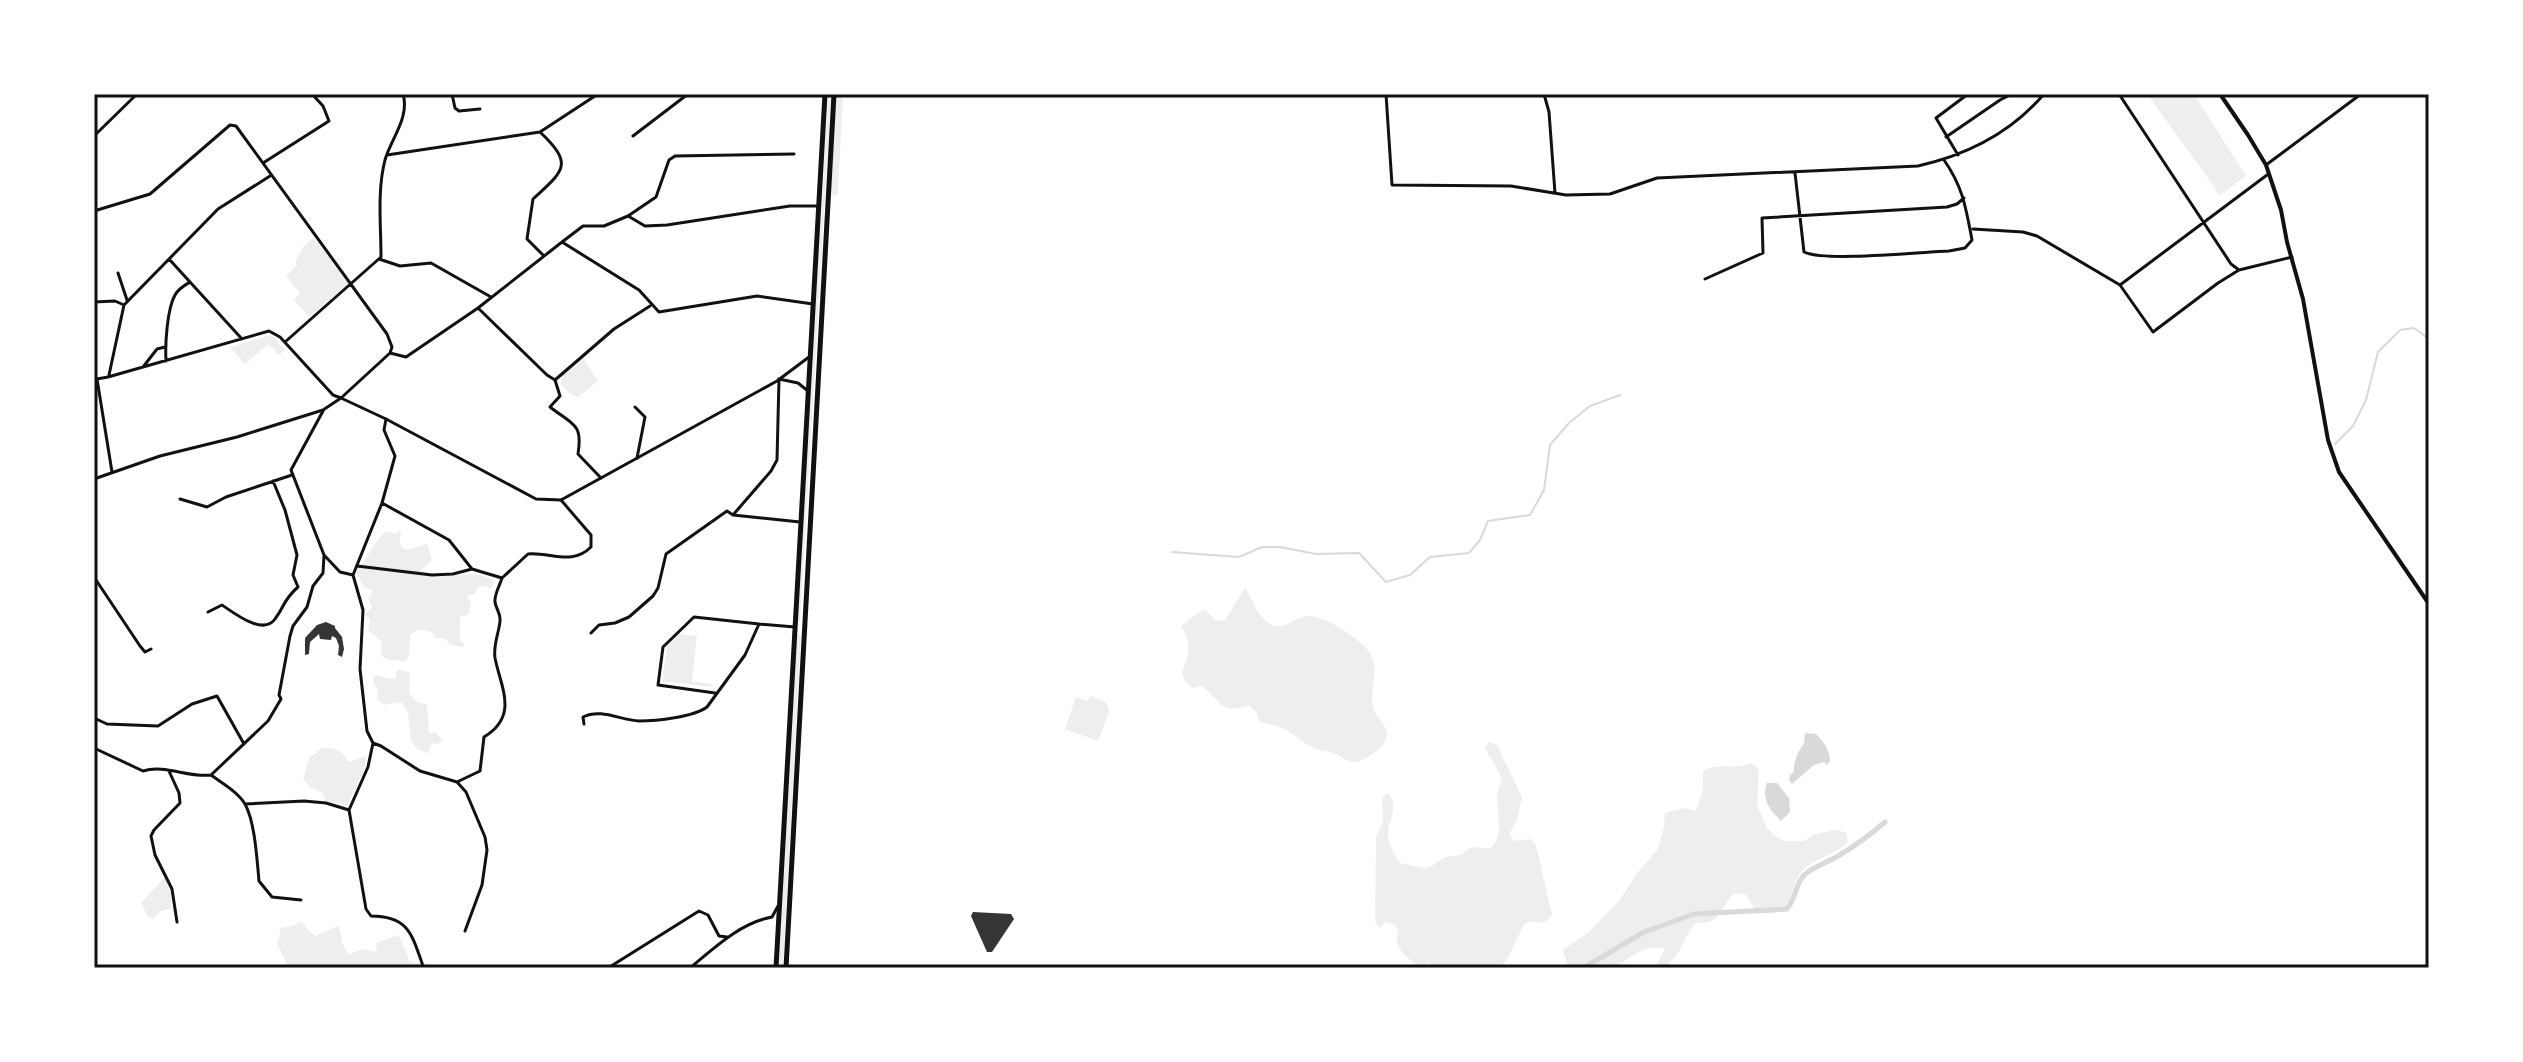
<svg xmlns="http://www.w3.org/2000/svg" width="2523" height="1062" font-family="Barlow,sans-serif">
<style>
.green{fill:#eee}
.water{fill:#d9d9d9}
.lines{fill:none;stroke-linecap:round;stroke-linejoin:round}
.stream{stroke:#d9d9d9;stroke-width:2}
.canal{stroke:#d9d9d9;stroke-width:5}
.building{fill:#353535}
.minor{stroke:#111;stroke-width:3}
.tertiary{stroke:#111;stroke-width:3}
.secondary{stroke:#111;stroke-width:4}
.trunk{stroke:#111;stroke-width:5}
.neatline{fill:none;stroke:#111;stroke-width:3}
</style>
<rect width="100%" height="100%" fill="#fff"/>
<path class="green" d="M 828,94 L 831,94 L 800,622 L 798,621 Z
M 836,94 L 843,94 L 838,194 L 833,196 L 831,192 Z
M 2147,94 L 2194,94 L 2246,176 L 2220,195 Z
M 313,238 L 350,282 L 309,317 L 294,300 L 300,293 L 286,276 L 297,265 L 295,262 L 304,246 Z
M 267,336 L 272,336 L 285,350 L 279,355 L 268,344 L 245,364 L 230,347 Z
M 583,358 L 598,381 L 578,397 L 572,395 L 561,385 L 562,376 Z
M 386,531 L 395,534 L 400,531 L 402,532 L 399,540 L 402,547 L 407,550 L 427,544 L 432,560 L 421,570 C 446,587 468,563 495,582 L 491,589 L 485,586 L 478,587 L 475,594 L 467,596 L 471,602 L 469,614 L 460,617 L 460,641 L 465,644 L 463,647 L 451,645 L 445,639 L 435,638 L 432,632 L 418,629 L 410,635 L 409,655 L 406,661 L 389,660 L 382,656 L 381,641 L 368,630 L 370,620 L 365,614 L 372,607 L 368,598 L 373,591 L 364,587 L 356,572 C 367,559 373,544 386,531 Z
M 1245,588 C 1252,598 1255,610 1264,619 C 1283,637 1290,617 1308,616 C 1323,615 1345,631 1357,640 C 1395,668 1356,694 1381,721 C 1387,728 1389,735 1384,743 C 1379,751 1363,762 1354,762 C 1346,761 1338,755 1331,752 C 1327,751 1323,751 1319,750 C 1308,747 1298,737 1288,731 C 1279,726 1269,724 1259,722 L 1257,713 L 1250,706 L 1232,709 L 1223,706 L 1202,686 L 1192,688 L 1185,681 L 1182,672 C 1190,652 1192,646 1181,626 L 1204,609 L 1216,621 L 1225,620 Z
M 678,634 L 697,636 L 692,681 L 712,684 L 711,687 L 662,681 L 667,646 Z
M 797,635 L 801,635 L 783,968 L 779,968 Z
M 397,670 L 406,671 L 410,674 L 409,693 L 418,703 L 427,704 L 429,733 L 436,733 L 443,740 L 437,745 L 433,742 L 428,753 C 405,748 412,730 408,714 C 407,710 404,706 401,702 L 384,705 L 377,699 L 378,691 L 374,684 L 373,675 L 393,679 L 396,678 Z
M 1090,696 C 1099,699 1108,700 1109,711 L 1098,741 L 1065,729 L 1076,697 L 1088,701 Z
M 1489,742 L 1497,745 L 1522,797 L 1517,820 L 1509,834 L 1514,841 L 1531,839 L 1536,845 L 1552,915 C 1546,923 1541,924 1532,921 L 1524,924 L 1507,960 L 1499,968 L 1433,968 L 1427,962 L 1421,968 C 1410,959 1400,954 1396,940 L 1399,933 L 1395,925 L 1386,922 L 1380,927 L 1375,922 L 1376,837 L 1383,822 L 1382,798 L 1388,793 C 1399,806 1390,817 1388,831 C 1387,842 1395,855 1400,863 L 1424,868 L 1432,866 L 1445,857 L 1461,855 L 1468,849 L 1476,847 L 1489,849 C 1505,836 1497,815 1497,797 C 1497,791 1500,784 1502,778 L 1485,748 Z
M 322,748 C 334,748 343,750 348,762 L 367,756 L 363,773 L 347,806 L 325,801 L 324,794 L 311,788 L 303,779 L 309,758 Z
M 1751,763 L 1759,769 L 1757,806 L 1767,828 L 1774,835 L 1783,841 L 1804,841 L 1813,835 L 1834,830 L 1846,832 L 1848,842 C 1836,855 1818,857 1805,868 C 1782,889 1806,916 1758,913 L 1745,894 L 1734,893 C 1719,909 1722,924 1696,923 L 1689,931 L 1680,950 L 1667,966 L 1656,967 L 1665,948 C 1636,944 1630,964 1607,968 C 1595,970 1581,968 1568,968 L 1563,950 L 1589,932 L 1619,901 L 1637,873 L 1658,849 L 1664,827 L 1665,813 L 1685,808 L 1696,811 L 1703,790 L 1703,771 C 1719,762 1734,771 1751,763 Z
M 165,877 L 171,894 L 171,909 L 161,911 L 154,918 L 149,918 L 141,903 Z
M 301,921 L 307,929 L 315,936 L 338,926 C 343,935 340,946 349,954 L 365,949 L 374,952 L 377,950 L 376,943 L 399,935 L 410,962 L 431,964 L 430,968 L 289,968 L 277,944 L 281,928 L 293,926 Z"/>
<path class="water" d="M 1805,733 L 1816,734 C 1823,741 1830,750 1830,761 L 1827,765 L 1824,762 L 1814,765 L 1792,784 L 1789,780 L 1790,775 L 1794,772 C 1793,764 1798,750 1804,744 Z
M 1767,783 L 1777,783 L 1789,798 L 1790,812 L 1781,821 C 1770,810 1761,800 1767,783 Z"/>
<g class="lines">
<path class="stream" d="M 2335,444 L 2353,426 L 2366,400 L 2378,352 L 2400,330 L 2414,328 L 2429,339
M 1172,552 L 1239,557 L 1262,547 L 1280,547 L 1316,554 L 1359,553 L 1386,582 L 1410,575 L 1430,557 L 1469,553 L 1480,540 L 1488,521 L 1530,515 L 1544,490 L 1550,445 L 1569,423 L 1590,406 L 1620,395"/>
<path class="canal" d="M 1577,968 L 1585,967 L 1644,932 L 1694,914 L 1787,909 C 1796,899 1795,885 1804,875 C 1813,867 1828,862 1838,856 C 1855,846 1870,835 1885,822"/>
</g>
<path class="building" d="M 326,622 L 335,626 L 335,628 L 342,637 L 344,649 L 342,657 L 338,655 L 339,646 L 336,638 L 332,636 L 331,640 L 320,639 L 319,634 L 310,642 L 309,654 L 305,655 L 305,638 L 317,625 Z
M 973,912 L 1011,914 L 1014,919 L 992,952 L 987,952 L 971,916 Z"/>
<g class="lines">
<path class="minor" d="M 452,94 L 455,108 L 459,111 L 480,109
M 814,94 L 825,96
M 1386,94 L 1392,185 L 1511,186 L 1566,195 L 1610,194 L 1657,178 L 1918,166 C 1967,155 2011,133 2044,94
M 1544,94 L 1549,112 L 1555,193
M 2119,94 L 2231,264 L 2239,270
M 540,132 C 575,165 563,171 533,199 L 527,239 L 543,255
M 94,136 L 137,94
M 633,136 L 688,94
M 1946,137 L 2000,100 L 2012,94
M 387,155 L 540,132 L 598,94
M 1958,155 L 1936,118 L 1968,94
M 263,163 L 329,121 L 323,106 L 312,94
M 2266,165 L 2361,94
M 1795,173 L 1804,252 C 1825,262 1920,252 1949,251 L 1965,248 L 1972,240 C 1966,208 1963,187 1944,160
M 94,211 L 150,194 L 230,125 L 236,126 L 387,334 L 392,347 L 390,353
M 628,216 L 656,197 L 669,160 L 675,156 L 794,154
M 1973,229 L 2023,232 L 2037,236 L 2120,285 L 2153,332 L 2218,283 L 2239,270 L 2292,257
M 562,242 L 583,226 L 604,226 L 628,216 L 645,226 L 667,225 L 790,206 L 819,206
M 169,259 L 242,339
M 379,259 L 400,266 L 431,263 L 491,297
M 118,273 L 127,300
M 1705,279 L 1763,253 L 1762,218 L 1947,207 L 1957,204 L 1964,198
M 2120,285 L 2267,175
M 94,302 L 115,301 L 124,305
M 124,305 L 218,209 L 270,176
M 478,308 L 547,375 L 555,380 L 560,396 L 550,407 C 573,425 583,423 578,454 L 601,478
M 285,342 L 381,257 C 381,225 377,191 385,160 C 391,139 410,117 403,94
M 390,353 L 406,357 L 478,308 L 562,242 L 639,290 L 659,312 L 757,296 L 813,304
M 166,361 C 165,345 167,309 175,295 C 178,289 185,285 190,282
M 143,367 L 157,349 L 165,347
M 109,375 L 124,305
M 94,377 L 97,379 L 108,377 L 269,331 L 280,337 L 333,395 L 341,398 L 390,353
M 97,379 L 112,472
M 555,380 L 614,329 L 650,306
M 635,407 L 645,417 L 637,458
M 323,411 L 291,470 L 324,555 L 340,572 L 353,575
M 180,499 L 207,507 L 226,497 L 292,475
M 382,503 L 449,540 L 472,569 L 502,578 L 528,554 C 551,552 572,566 591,547 L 591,535 L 561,500
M 733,515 L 771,471 L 777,460 L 779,379
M 357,566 L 432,575 L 453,574 L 472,569
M 353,575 L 363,610 L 360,669 L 367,731 L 373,743
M 353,575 L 382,503 L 395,456 L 384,430 L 386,419
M 94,577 L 140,646 L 145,652 L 151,649
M 208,612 L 222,605 C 234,613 263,636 275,619 C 285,606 283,600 298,587 L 293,575 L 297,555 L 285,510 L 273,481
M 591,633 L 599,625 L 615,623 L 629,617 L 653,596 L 658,588 L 666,554 L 727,511 L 733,515 L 800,522
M 715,693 L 658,685 L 663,647 L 694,617 L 759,624
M 94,718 L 107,724 L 158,726 L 192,704 L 217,696 L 244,744
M 584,724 L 583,717 C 601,708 620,720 639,721 C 656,721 694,717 707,707 L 745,655 L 759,624 L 795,627
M 373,743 L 381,746 L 420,771 L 457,782 L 480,771 L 484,737 C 519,716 501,688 495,658 C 493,644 499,633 500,621 C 501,614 496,609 495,602 C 494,595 500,585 502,578
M 94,748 L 143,771 C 165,764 188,778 211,775 C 222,783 238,792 245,804 C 255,822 257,860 259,881 L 272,897 L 301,900
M 169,771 L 179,793 L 180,803 L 154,830 L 151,836 L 155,855 L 172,889 L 177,922
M 211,775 L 268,721 L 281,699 L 279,695 L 290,636 L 293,626 L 307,607 L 313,586 L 323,573 L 324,555
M 457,782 L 466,792 L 485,837 L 487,850 L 482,885 L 465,931
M 245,804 L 304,801 L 326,803 L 349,810 L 368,767 L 373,743
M 349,810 L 366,909 L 371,916 C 409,916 412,935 423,966
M 608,968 L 699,911 L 708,915 L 719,936 L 727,937
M 690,968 C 714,948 740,923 772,917 L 778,906"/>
<path class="tertiary" d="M 779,379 L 798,383 L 808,391
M 94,479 L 160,456 L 237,437 L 323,410 L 341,398 L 386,419 L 536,499 L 561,500 L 777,381 L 809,357"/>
<path class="secondary" d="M 2220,94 L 2248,135 L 2266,165 L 2281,210 L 2287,242 L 2303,299 L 2328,440 L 2339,472 L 2429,604"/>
<path class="trunk" d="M 776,968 L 825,94
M 786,968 L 834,94"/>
</g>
<rect width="2523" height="1062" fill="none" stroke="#ffffff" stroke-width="192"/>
<rect x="96" y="96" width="2331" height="870" class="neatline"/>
</svg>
